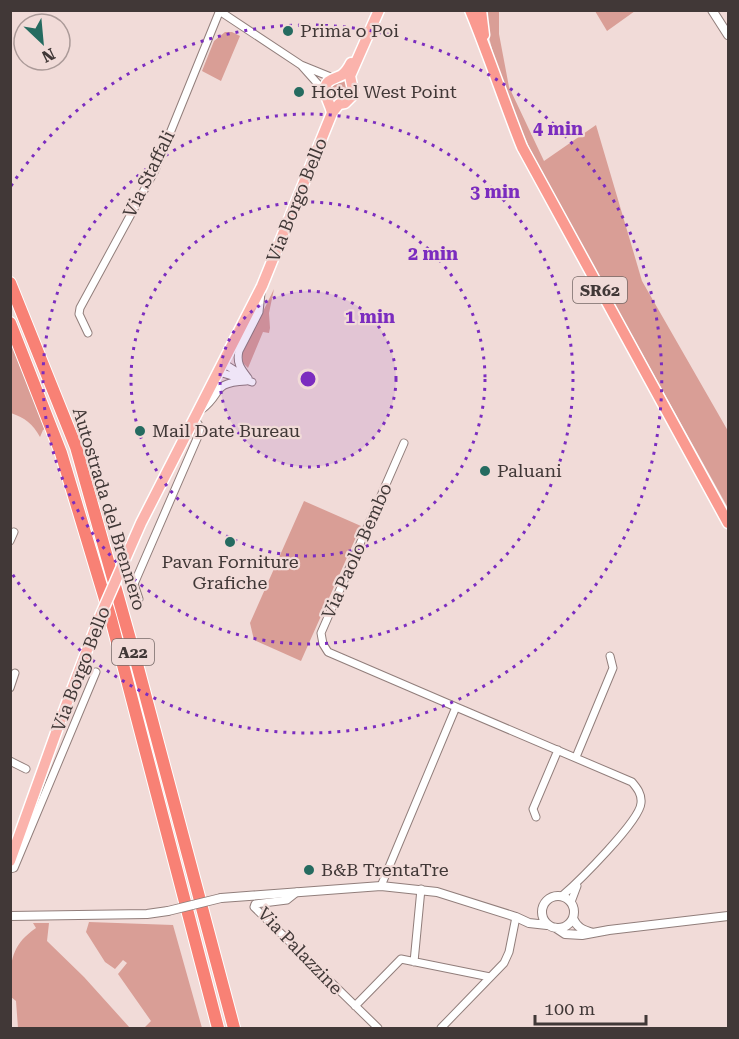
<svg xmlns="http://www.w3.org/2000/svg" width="739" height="1039" font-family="'Roboto Serif',serif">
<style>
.green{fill:#d99e96}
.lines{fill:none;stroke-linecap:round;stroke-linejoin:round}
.minor-casing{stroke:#917e7b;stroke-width:9}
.tertiary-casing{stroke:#917e7b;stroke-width:10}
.primary-casing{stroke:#fff;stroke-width:13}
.trunk-casing{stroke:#fff;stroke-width:13}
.motorway-casing{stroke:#fff;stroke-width:14}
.minor{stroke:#fff;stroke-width:7}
.tertiary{stroke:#fff;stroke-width:8}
.primary{stroke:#fbb3ac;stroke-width:10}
.trunk{stroke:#fa9a90;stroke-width:10}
.motorway{stroke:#f88175;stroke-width:12}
.tertiary-bridge-casing{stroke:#917e7b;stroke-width:10;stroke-linecap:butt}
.primary-bridge-casing{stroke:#fff;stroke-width:13;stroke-linecap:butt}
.tertiary-bridge{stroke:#fff;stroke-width:8}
.primary-bridge{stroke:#fbb3ac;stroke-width:10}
.ring{fill:none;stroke:#7b2cbf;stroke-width:3;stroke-dasharray:3 6}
.poi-dot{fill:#256b60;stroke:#f1dbd8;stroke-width:2}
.labels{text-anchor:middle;stroke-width:4.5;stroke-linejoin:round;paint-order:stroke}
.shield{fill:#f1dbd8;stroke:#766967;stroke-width:1.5}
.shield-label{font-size:16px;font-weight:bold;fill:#413837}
.poi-label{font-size:18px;fill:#413837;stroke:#f1dbd8;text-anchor:start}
.street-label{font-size:18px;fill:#413837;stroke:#f1dbd8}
.centre{fill:#7b2cbf;stroke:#f1dbd8;stroke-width:3}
.ring-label{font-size:18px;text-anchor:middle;font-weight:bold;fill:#7b2cbf;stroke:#f1dbd8;stroke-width:4.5;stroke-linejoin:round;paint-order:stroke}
</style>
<rect width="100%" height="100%" fill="#f1dbd8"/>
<path class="green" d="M 486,11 L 499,11 L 499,34 L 509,87 L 544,161 L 596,125 L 642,281 L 728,431 L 728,508 L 539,168 L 502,89 L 489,37 Z
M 595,11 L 635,11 L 607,31 Z
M 225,32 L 232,32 L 240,36 L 221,81 L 202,71 L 214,41 Z
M 342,78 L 348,82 L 351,93 L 338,102 C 330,100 329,95 327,87 Z
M 274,289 L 269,313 L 270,328 L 269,333 L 263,332 L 248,368 L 243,363 L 242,354 Z
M 10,335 L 27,376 L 45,429 L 43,430 L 40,437 C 33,424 25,418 11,413 Z
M 304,501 L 361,526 L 301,661 L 254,640 L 250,623 Z
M 89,922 L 173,925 L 202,1028 L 144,1028 L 151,1021 L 118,974 L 127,963 L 123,960 L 115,969 L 105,962 L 86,932 Z
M 33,923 L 49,923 L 47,941 L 84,977 L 130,1028 L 18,1028 L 16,1001 L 11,997 C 10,967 8,947 36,928 Z"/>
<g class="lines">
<g class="minor-casing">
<path id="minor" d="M 218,10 L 301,65
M 325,92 L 301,65 L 333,78
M 88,333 L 79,314 L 80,308 L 155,170 L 220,10
M 223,363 L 245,377
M 219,372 L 252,382
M 248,378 C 241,369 236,363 239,351 L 259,312 L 261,293
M 201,410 C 224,393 210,383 246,381
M 10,541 L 14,532
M 139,599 L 134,584 L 199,434 L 200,427 L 194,418
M 10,688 L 15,673
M 456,707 L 632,782 C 637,788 642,794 641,803 C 640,821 578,882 562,896
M 576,757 L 613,668 L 610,656
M 10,761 L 26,769
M 536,817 L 533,809 L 558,750
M 10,869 L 14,868 L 96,672
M 381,886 L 456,707 L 328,652 L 323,644 L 321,633 L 404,443
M 297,892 L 287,900 L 255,904 L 254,907 L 378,1028
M 571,902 L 577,886
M 414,962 L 421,889
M 355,1006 L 401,959 L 490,977
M 441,1028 L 504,963 L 509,952 L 516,917"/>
</g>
<g class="tertiary-casing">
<path id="tertiary" d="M 712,10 L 728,35
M542 912a16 16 0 1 1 32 0a16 16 0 1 1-32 0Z
M 221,898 L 381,886 L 437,892 L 516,917 L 529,923 L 547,925
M 10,916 L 147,914 L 168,911
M 573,918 C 577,928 583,930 593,933
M 556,928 L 565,934 L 582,935 L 609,930 L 728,916"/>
</g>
<g class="primary-casing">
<path id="primary" d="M 332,113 C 331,106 325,97 325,90 C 325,79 335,79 342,75 C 346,72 349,67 351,63
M 123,564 L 141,523 L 262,286 L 332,113 L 339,104 L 345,103 L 352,96 L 353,90 L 350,76 L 379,10
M 10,861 L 62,716 L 98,621"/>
</g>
<g class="trunk-casing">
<path id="trunk" d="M 470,10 C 489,56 504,102 522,147 L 728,523
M 481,10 L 484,35"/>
</g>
<g class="motorway-casing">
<path id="motorway" d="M 10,283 L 76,447 L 137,664 L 234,1028
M 10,323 L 61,453 L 111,619 L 218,1028"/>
</g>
<use href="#minor" class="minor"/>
<use href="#tertiary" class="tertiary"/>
<use href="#primary" class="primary"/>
<use href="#trunk" class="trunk"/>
<use href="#motorway" class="motorway"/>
<g class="tertiary-bridge-casing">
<path id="tertiary-bridge" d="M 168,911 L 221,898"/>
</g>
<g class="primary-bridge-casing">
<path id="primary-bridge" d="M 98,621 L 123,564"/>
</g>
<use href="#tertiary-bridge" class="tertiary-bridge"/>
<use href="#primary-bridge" class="primary-bridge"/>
</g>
<circle cx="308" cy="379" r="88" fill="#7b2cbf" fill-opacity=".12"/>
<g class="ring">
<circle cx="308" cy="379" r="88"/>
<circle cx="308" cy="379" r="177"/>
<circle cx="308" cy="379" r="265"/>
<path d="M11 186A354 354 0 1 1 11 572"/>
</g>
<g class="poi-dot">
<circle cx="288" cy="31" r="6"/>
<circle cx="299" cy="92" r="6"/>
<circle cx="140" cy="431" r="6"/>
<circle cx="485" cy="471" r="6"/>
<circle cx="230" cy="542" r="6"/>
<circle cx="309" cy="870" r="6"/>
</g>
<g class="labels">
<g class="shield">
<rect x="573" y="277" width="54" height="26" rx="4.5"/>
<rect x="112" y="639" width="42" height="26" rx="4.5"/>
</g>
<g class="shield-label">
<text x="600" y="296">SR62</text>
<text x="133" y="658">A22</text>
</g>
<g class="poi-label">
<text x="300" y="37">Prima o Poi</text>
<text x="311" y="98">Hotel West Point</text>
<text x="152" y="437">Mail Date Bureau</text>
<text x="497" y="477">Paluani</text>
<text x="230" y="568" text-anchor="middle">Pavan Forniture<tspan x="230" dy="21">Grafiche</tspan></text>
<text x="321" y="876">B&amp;B TrentaTre</text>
</g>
<g class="street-label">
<text transform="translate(149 174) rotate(-64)" y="6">Via Staffali</text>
<text transform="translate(297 200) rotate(-68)" y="6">Via Borgo Bello</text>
<text transform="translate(109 509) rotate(73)" y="6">Autostrada del Brennero</text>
<text transform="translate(357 551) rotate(-66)" y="6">Via Paolo Bembo</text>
<text transform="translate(81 669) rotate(-69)" y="6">Via Borgo Bello</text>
<text transform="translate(300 951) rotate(46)" y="6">Via Palazzine</text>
</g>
</g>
<circle cx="308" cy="379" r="9" class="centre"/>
<g class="ring-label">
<text x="558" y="135">4 min</text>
<text x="495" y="198">3 min</text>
<text x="433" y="260">2 min</text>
<text x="370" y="323">1 min</text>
</g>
<rect width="739" height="1039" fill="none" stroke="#413837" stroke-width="24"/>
<g transform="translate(42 42) rotate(154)"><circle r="28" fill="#f1dbd8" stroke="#ab9a98" stroke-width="1.5"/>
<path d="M0-4.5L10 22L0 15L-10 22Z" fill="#256b60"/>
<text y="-9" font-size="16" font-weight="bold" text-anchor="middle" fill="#413837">N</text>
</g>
<path d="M535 1015v9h111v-9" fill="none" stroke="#413837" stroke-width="3"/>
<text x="544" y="1015" font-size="18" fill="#413837" stroke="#f1dbd8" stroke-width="4.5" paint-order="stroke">100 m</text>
</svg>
